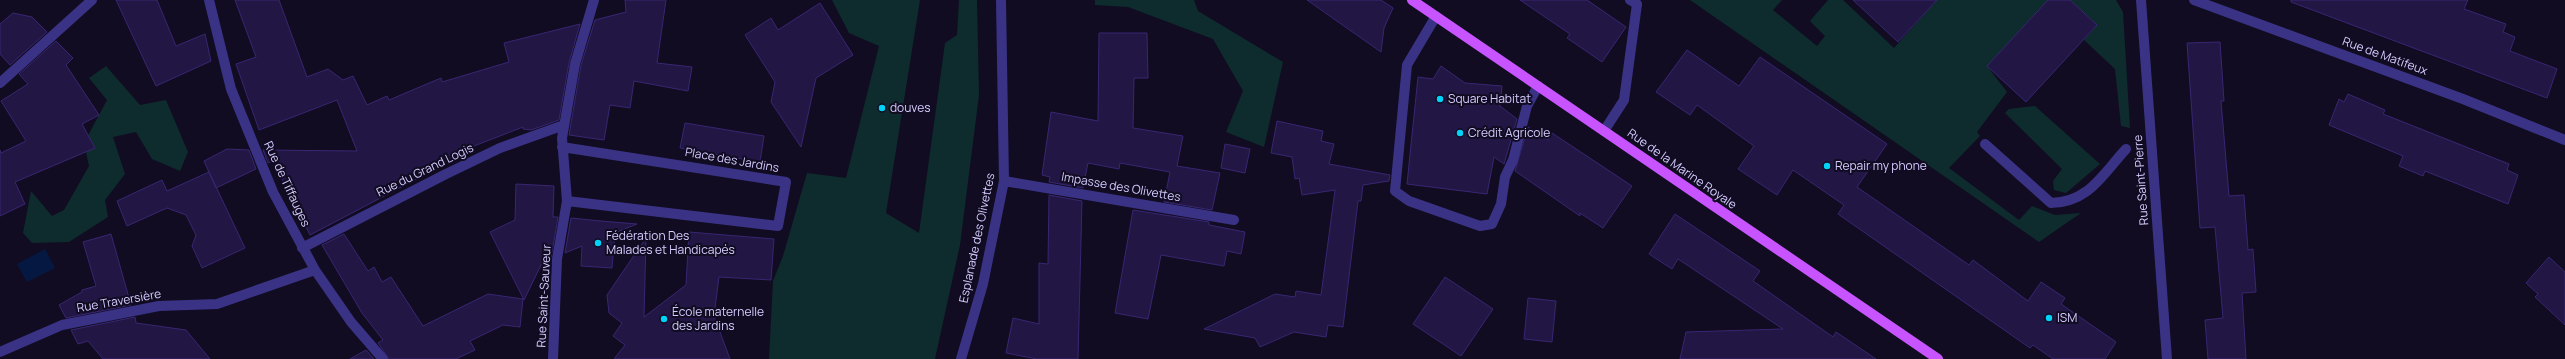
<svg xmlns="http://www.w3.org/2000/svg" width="2565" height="359" font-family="Manrope,sans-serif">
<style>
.green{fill:#0e2c2d}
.water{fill:#051841}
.building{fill:#221645;stroke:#392672}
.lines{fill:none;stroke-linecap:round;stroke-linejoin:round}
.minor{stroke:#3a3385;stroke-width:10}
.major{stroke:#c854ff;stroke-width:10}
.poi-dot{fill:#00d2f8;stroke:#110c22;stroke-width:1.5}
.labels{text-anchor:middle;stroke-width:4;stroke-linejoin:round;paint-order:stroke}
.street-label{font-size:12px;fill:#d5cdff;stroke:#110c22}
.poi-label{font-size:12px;fill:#d5cdff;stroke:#110c22;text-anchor:start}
</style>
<rect width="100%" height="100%" fill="#110c22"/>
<path class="green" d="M 832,0 L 920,0 L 886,213 L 919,233 L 945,43 L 957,35 L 959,0 L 977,0 L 979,95 L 960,245 L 935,359 L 769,359 L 773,281 L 783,256 L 807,173 L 846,178 L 879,46 L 849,33 Z
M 1095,0 L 1194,0 L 1198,11 L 1283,62 L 1264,147 L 1226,132 L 1243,91 L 1213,39 L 1128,7 L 1095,5 Z
M 1690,0 L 1782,0 L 1773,10 L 1817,46 L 1825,36 L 1810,21 L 1828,0 L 1843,0 L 1894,48 L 1937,0 L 2048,0 L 1987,66 L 2007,92 L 1977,132 L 1980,136 L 1949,168 L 2019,220 L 2032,206 L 2055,215 L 2081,213 L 2039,242 Z
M 2070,0 L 2116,0 L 2123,12 L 2130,128 L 2121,126 L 2115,69 L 2084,40 L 2097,25 Z
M 106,66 L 140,105 L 166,100 L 188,152 L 180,171 L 152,159 L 136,132 L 113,137 L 125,174 L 105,200 L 108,217 L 69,242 L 32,243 L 23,233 L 31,191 L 52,216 L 64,210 L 89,166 L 84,143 L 107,100 L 89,78 Z
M 2035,106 L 2100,164 L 2066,193 L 2054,190 L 2053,181 L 2062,169 L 2005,113 L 2009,109 Z"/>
<path class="water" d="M 45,249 L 55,268 L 27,282 L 17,264 Z"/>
<path class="building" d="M 116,0 L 157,0 L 176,46 L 205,34 L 211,61 L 156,86 Z
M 235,0 L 279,0 L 307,77 L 328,69 L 343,80 L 353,76 L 367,105 L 387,96 L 389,100 L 441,78 L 442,82 L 509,62 L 504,43 L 580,24 L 569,63 L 559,120 L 531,130 L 523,129 L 523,127 L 474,146 L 409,183 L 310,235 L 273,161 L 268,163 L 263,150 L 357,151 L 337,100 L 259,130 L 236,64 L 256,57 Z
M 625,0 L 666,0 L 657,63 L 692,67 L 688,91 L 634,81 L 630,108 L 610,105 L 604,140 L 569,135 L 581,65 L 595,20 L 626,12 Z
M 1307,0 L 1381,0 L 1393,8 L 1384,28 L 1381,52 Z
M 1520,0 L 1587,0 L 1626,27 L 1602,62 L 1567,38 L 1570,34 Z
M 1853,0 L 1937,0 L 1898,42 Z
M 2048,0 L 2070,0 L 2097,25 L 2026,102 L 1987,66 Z
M 2291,0 L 2468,0 L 2464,9 L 2506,24 L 2503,32 L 2515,37 L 2510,51 L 2557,69 L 2547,98 L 2291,2 Z
M 820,3 L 853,55 L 816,78 L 801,147 L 771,102 L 775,82 L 745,35 L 771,18 L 778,30 Z
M 13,13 L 32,17 L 47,32 L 10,65 L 0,54 L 0,24 Z
M 1099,33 L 1147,33 L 1148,78 L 1134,78 L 1133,128 L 1183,136 L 1177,166 L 1220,173 L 1212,210 L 1164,202 L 1170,172 L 1120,163 L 1119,169 L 1088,163 L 1083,188 L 1049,182 L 1050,177 L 1042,175 L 1051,112 L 1098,121 Z
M 56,41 L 73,58 L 66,65 L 99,115 L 82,124 L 95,148 L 15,182 L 25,204 L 0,216 L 0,150 L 1,153 L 26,141 L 1,101 L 28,84 L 19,74 Z
M 2220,42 L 2224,101 L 2221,101 L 2229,196 L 2244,195 L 2248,250 L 2253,249 L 2256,292 L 2242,293 L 2246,359 L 2208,359 L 2205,320 L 2223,318 L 2215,227 L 2200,228 L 2187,43 Z
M 1687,50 L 1739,86 L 1760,57 L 1887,144 L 1857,187 L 1969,265 L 1973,260 L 2028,301 L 2041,282 L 2065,298 L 2061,304 L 2116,342 L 2105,359 L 2053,359 L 2033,345 L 2030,348 L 1838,214 L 1844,205 L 1793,170 L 1777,195 L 1738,169 L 1754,146 L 1697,105 L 1690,115 L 1656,92 Z
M 1441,66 L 1465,83 L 1502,86 L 1500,106 L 1517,119 L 1504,164 L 1494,157 L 1487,194 L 1407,184 L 1418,77 L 1433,79 Z
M 2348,94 L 2385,110 L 2383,114 L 2509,164 L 2507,170 L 2518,175 L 2508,204 L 2425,171 L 2423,176 L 2399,166 L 2403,156 L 2329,125 L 2339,99 L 2344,102 Z
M 1277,121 L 1323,131 L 1321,141 L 1334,144 L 1329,164 L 1390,175 L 1389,181 L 1363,185 L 1361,201 L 1358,201 L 1343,327 L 1328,325 L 1326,337 L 1294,332 L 1260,347 L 1255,338 L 1204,329 L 1275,294 L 1295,297 L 1296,291 L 1321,295 L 1335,190 L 1302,195 L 1299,178 L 1295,179 L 1292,157 L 1271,153 Z
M 685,123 L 764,136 L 760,162 L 680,148 Z
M 1528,127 L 1548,140 L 1552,133 L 1632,186 L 1603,228 L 1580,213 L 1580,216 L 1515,171 Z
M 1225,144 L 1250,149 L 1245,173 L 1221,168 Z
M 227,149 L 249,150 L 256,169 L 216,188 L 204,161 Z
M 209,172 L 245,248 L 202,268 L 192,246 L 196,235 L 186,215 L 167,208 L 127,226 L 117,201 L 162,180 L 167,191 Z
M 516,184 L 554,186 L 553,217 L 558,217 L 551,258 L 543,261 L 524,300 L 490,232 L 515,220 Z
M 1049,195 L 1082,201 L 1078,359 L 1037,359 L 1006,353 L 1013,318 L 1039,324 L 1039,263 L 1048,264 Z
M 1133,210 L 1209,222 L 1209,225 L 1245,232 L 1241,254 L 1227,251 L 1224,266 L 1161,255 L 1148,319 L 1115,313 Z
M 1675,214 L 1760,271 L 1753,281 L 1833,337 L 1836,332 L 1876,359 L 1680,359 L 1686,332 L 1783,329 L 1678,259 L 1672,269 L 1649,254 Z
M 571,218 L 601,221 L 637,224 L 615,233 L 612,268 L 581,266 L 582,246 L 565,253 Z
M 689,232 L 774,239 L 771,280 L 719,277 L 714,316 L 730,359 L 614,359 L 625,345 L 613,336 L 622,323 L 609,313 L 607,295 L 646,238 L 644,317 L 686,285 Z
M 111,234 L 131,305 L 66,318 L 59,305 L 82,292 L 82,290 L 96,286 L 83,242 Z
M 344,234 L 368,271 L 374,267 L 382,282 L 391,277 L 423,326 L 488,294 L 523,299 L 520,327 L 503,325 L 470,341 L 475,350 L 456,359 L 389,359 L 378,343 L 383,340 L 362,313 L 322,245 Z
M 2549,257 L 2565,272 L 2565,325 L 2535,297 L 2538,294 L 2526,283 Z
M 1445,277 L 1493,309 L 1461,356 L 1413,324 Z
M 1528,298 L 1556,301 L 1552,342 L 1524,339 Z
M 135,317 L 136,323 L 186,330 L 210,359 L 103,359 L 88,341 L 78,344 L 71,330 Z
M 366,350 L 374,359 L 350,359 Z"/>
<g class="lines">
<path class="minor" d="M 209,0 L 231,89 L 273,192 L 315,270 L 351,322 L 383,359
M 2141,0 L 2167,359
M 2194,0 L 2463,99 L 2565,140
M 1436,16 L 1407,65 L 1395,191 L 1409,201 L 1480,226 L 1492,224 L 1501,204 L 1505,177 L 1513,160 L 1527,106 L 1538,86
M 0,83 L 92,0
M 1604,131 L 1624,100 L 1637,4 L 1630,0
M 1985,144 L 2051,203 C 2089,202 2102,175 2126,149
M 562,147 L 786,182 L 778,226 L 567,201
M 1004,181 L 1234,220
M 302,248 L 446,174 L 500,148 L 564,125
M 0,352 L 62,325 L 159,306 L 217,304 L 315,270
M 553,359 L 557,259 L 567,201 L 562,138 L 575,64 L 594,0
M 961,359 L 983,284 L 1004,181 L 1001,0"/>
<path class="major" d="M 1412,0 L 1938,359"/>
</g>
<g class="poi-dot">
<circle cx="1440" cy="99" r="4"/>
<circle cx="882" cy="108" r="4"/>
<circle cx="1460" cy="133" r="4"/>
<circle cx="1827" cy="166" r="4"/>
<circle cx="598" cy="243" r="4"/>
<circle cx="2049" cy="318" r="4"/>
<circle cx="664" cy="319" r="4"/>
</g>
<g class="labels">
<g class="street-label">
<text transform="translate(2385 56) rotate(20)" y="4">Rue de Matifeux</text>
<text transform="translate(732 160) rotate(10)" y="4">Place des Jardins</text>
<text transform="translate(1682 169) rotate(35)" y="4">Rue de la Marine Royale</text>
<text transform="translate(425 170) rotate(-26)" y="4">Rue du Grand Logis</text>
<text transform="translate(2141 180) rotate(-94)" y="4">Rue Saint-Pierre</text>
<text transform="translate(287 184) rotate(65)" y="4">Rue de Tiffauges</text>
<text transform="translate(1121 187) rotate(10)" y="4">Impasse des Olivettes</text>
<text transform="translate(977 238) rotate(-78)" y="4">Esplanade des Olivettes</text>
<text transform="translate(544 296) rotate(-87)" y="4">Rue Saint-Sauveur</text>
<text transform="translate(119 301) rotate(-10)" y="4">Rue Traversière</text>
</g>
<g class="poi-label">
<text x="1448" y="103">Square Habitat</text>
<text x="890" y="112">douves</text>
<text x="1468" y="137">Crédit Agricole</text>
<text x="1835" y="170">Repair my phone</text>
<text x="606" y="240">Fédération Des<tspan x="606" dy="14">Malades et Handicapés</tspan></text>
<text x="672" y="316">École maternelle<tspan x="672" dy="14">des Jardins</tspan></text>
<text x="2057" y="322">ISM</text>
</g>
</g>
</svg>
